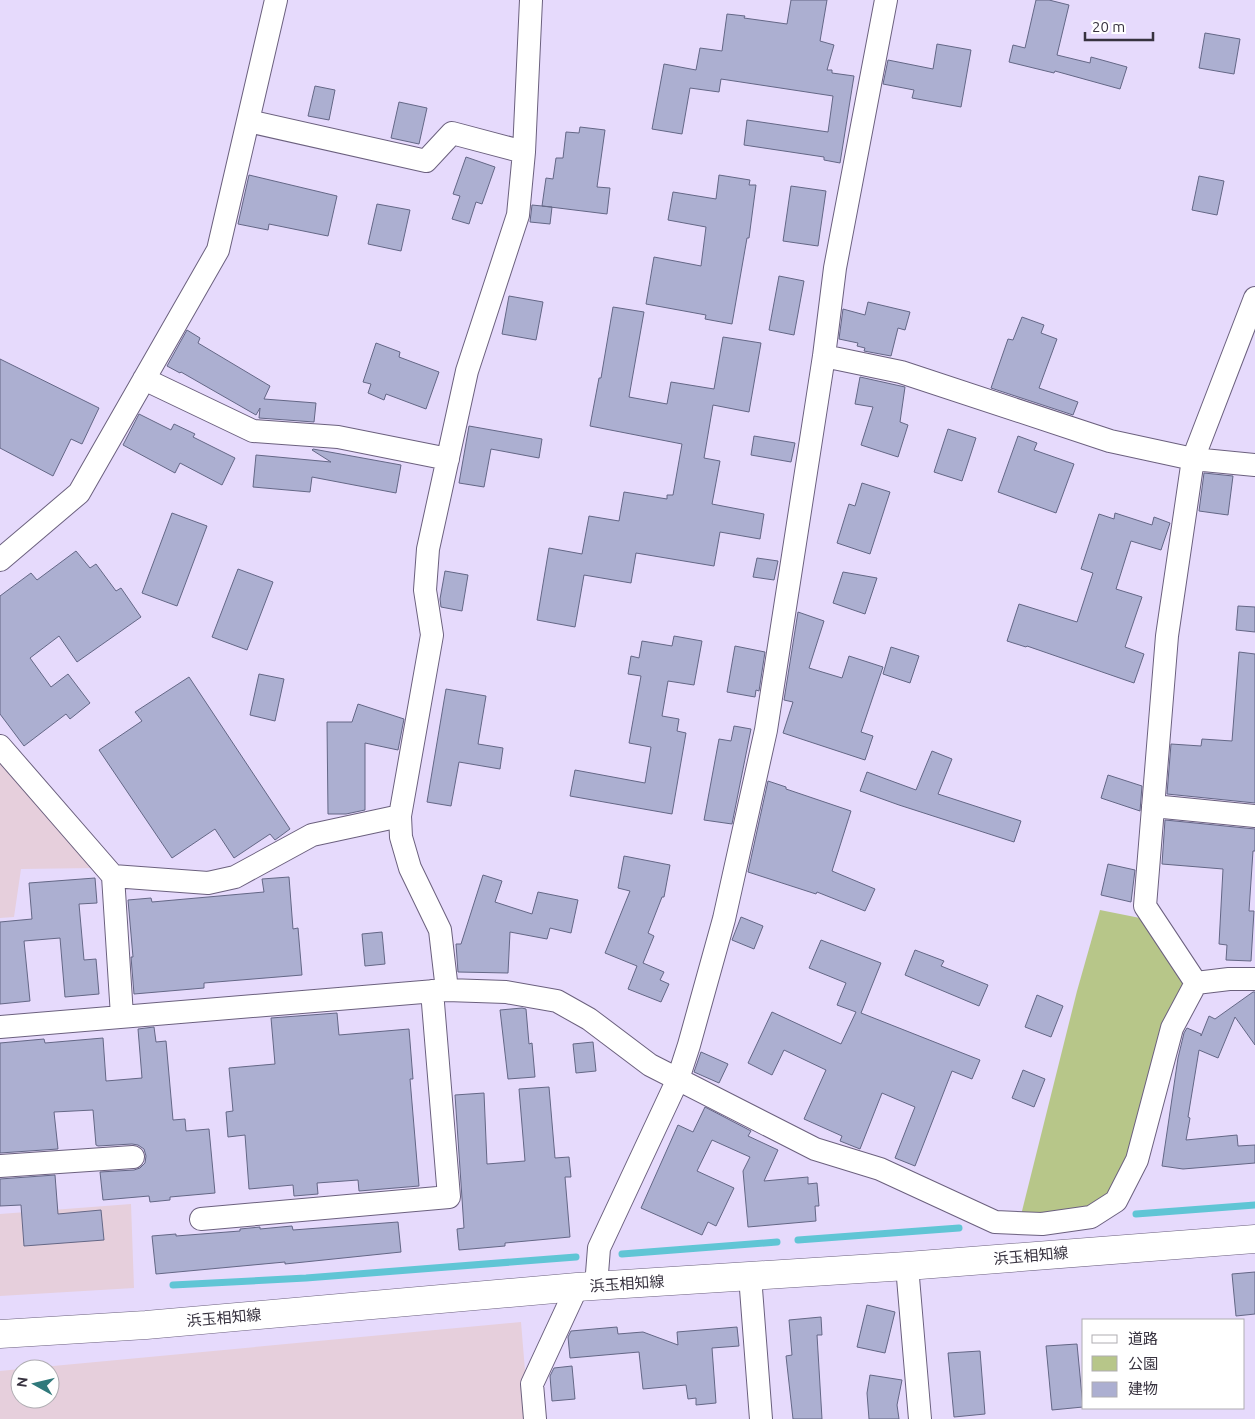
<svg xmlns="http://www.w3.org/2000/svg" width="1255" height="1419" font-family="Ubuntu,'Noto Sans JP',sans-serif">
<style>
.commercial{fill:#e6cfdc}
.green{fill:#b7c689}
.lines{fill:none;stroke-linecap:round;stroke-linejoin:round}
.stream{stroke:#60c5d5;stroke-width:7}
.building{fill:#acafd1;stroke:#646786}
.minor-casing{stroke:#6b607e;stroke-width:24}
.primary-casing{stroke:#6b607e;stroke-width:29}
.minor{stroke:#fff;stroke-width:22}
.primary{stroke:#fff;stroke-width:28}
.labels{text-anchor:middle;stroke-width:4;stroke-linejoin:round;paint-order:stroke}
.street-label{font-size:15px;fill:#37323f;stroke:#fff}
</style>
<rect width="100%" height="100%" fill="#e6dafc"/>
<path class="commercial" d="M 0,754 L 96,868 L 21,869 L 14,917 L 0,918 Z
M 131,1204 L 134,1288 L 0,1296 L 0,1214 Z
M 521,1322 L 529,1419 L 0,1419 L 0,1371 L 20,1369 L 20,1399 L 50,1399 L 50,1369 L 21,1369 Z"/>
<path class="green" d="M 1100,910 L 1145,919 L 1188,983 L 1119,1181 L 1099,1202 L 1058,1217 L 1021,1215 L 1077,991 Z"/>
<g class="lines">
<path class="stream" d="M 1136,1214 L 1255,1205
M 798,1240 L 959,1228
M 622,1254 L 777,1242
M 173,1285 L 306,1278 L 576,1257"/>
</g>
<path class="building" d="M 791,0 L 827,0 L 820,41 L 834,45 L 827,70 L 832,70 L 832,73 L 854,76 L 840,163 L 824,160 L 824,157 L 744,145 L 747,120 L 828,132 L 833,96 L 721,79 L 719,92 L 690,88 L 682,134 L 652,129 L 664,64 L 696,70 L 700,48 L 722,51 L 727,14 L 745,16 L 744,18 L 787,24 Z
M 1036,0 L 1049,0 L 1069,5 L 1057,55 L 1090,63 L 1091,57 L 1127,67 L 1120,89 L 1055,71 L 1054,73 L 1009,62 L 1013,45 L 1025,48 Z
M 1205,33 L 1240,39 L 1234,74 L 1199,68 Z
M 937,44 L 971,50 L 961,107 L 912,98 L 914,90 L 883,84 L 888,60 L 933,69 Z
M 315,86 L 335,90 L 329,120 L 308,116 Z
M 399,102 L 427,108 L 419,144 L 391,138 Z
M 580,127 L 605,130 L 597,187 L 610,188 L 607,214 L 542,206 L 546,178 L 553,179 L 556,158 L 563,158 L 566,132 L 579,133 Z
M 466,157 L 495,167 L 482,204 L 476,202 L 469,224 L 452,219 L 460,196 L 453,194 Z
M 249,175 L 337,196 L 328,236 L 269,224 L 268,230 L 238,224 Z
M 719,175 L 750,180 L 749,185 L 756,185 L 749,238 L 747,238 L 732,324 L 705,319 L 706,315 L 646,304 L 654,257 L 701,266 L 706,227 L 668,220 L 673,192 L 716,199 Z
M 1199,176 L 1224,181 L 1217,215 L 1192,210 Z
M 791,186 L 826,191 L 818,246 L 783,241 Z
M 377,204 L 410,210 L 401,251 L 368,244 Z
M 532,205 L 552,207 L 550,224 L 530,222 Z
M 779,276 L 804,281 L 794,335 L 769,330 Z
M 509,296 L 543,302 L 536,340 L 502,334 Z
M 868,302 L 910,312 L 905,330 L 898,328 L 891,356 L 864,351 L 865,348 L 857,346 L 858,343 L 839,339 L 843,309 L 865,315 Z
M 613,307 L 644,312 L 629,397 L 667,404 L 671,382 L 714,389 L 723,337 L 761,343 L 749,412 L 713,405 L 704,458 L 720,461 L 712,504 L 764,514 L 760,539 L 720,532 L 714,566 L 636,553 L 631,583 L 584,575 L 575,627 L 537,620 L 549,548 L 582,554 L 589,516 L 619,521 L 624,492 L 667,499 L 667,495 L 673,495 L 682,444 L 590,426 L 599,378 L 601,378 Z
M 1022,317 L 1044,325 L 1041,333 L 1057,339 L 1039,388 L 1078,402 L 1073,415 L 991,388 L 1008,339 L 1013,340 Z
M 187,330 L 200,338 L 198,343 L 270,386 L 264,399 L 316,403 L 314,422 L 259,418 L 260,408 L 256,415 L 181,372 L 180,373 L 167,366 Z
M 376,343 L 400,352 L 399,357 L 439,372 L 426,409 L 386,394 L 384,400 L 368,393 L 371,384 L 363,382 Z
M 0,359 L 99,408 L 82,444 L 71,439 L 53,476 L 0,448 Z
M 860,377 L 905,387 L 900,422 L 908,425 L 898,457 L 861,445 L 873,407 L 855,404 Z
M 139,414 L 171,430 L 174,424 L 195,434 L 193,437 L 235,458 L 222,485 L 180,463 L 175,473 L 123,445 Z
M 469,426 L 542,439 L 539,458 L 491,449 L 484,487 L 459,483 Z
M 948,429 L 976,438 L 962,481 L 934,472 Z
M 754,436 L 795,443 L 791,462 L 751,455 Z
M 1018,436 L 1037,443 L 1034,450 L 1074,464 L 1056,513 L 998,492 Z
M 313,449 L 401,465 L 396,493 L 312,477 L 310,492 L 253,487 L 256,455 L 331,462 L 312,450 Z
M 1204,473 L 1233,476 L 1228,515 L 1199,511 Z
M 862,483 L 890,492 L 870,554 L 837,543 L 849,504 L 855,506 Z
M 172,513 L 207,526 L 177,606 L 142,593 Z
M 1115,513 L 1152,525 L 1154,517 L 1170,523 L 1161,550 L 1131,541 L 1116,589 L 1142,597 L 1125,647 L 1144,654 L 1134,683 L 1027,646 L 1026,647 L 1007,641 L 1019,604 L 1077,622 L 1093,573 L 1081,569 L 1099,514 L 1114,519 Z
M 76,551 L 90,568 L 96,564 L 116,591 L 121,588 L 141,617 L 77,662 L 59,636 L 30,658 L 51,687 L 68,674 L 90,703 L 70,719 L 66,714 L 24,746 L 0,714 L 0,596 L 31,573 L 37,580 Z
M 757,558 L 778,561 L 774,580 L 753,577 Z
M 238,569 L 273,582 L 247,650 L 212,637 Z
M 445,571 L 468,575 L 462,611 L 441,607 L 440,599 Z
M 843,572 L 877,578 L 865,614 L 833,603 Z
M 1238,606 L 1255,607 L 1255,632 L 1236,630 Z
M 798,612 L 824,621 L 809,668 L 842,678 L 849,656 L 883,667 L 861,732 L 873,736 L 865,760 L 783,733 L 793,702 L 784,700 Z
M 674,636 L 702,641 L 694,685 L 668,681 L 662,716 L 679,719 L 677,731 L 686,733 L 672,814 L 570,796 L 575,770 L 645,783 L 651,747 L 629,743 L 641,676 L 628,674 L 631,656 L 639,658 L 642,641 L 672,646 Z
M 735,646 L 765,652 L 759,691 L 756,690 L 755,697 L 727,692 Z
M 891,647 L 919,656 L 910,683 L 883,674 Z
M 1239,652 L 1255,654 L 1255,803 L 1167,794 L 1171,744 L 1201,746 L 1202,739 L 1232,741 Z
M 259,674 L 284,679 L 275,721 L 250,715 Z
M 189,677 L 290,829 L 275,840 L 270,834 L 234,858 L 215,829 L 172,858 L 99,750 L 142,721 L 135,712 Z
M 446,689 L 486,696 L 478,744 L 503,748 L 500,769 L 459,762 L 451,806 L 427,802 Z
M 358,704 L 404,719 L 398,750 L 365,743 L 365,810 L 346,814 L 328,814 L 327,722 L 352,722 Z
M 734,726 L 751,729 L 732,824 L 704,820 L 719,739 L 731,741 Z
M 932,751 L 952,759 L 938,794 L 1021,821 L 1014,842 L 899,805 L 860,791 L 867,772 L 916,790 Z
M 1108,775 L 1142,786 L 1140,811 L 1101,798 Z
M 768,781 L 786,787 L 786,789 L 851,811 L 832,871 L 875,889 L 865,911 L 817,892 L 816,894 L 748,872 Z
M 1165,820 L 1255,829 L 1255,851 L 1253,851 L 1249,911 L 1254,911 L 1251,961 L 1226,960 L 1227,945 L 1219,944 L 1223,869 L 1162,864 Z
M 624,856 L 670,865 L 664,897 L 662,897 L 648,933 L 654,936 L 643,963 L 664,972 L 660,980 L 669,984 L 661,1002 L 628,989 L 637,966 L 605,953 L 630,891 L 618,888 Z
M 1108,864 L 1135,870 L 1131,902 L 1101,895 Z
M 483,875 L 502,881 L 495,902 L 532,914 L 538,892 L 578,900 L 571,933 L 550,928 L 547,939 L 510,932 L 508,973 L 458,972 L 456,944 L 461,944 Z
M 289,877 L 293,929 L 298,928 L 302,975 L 204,983 L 204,988 L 134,994 L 131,957 L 133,957 L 128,900 L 151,898 L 152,902 L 264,892 L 262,879 Z
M 95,878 L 97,903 L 79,904 L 84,960 L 96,959 L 99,994 L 65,997 L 60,938 L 24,941 L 30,1001 L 0,1004 L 0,922 L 32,919 L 29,883 Z
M 741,917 L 763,926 L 754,949 L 732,940 Z
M 382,932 L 385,964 L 365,966 L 362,934 Z
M 821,940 L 881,963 L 861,1013 L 980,1060 L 972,1079 L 952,1071 L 915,1166 L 895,1158 L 915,1107 L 882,1093 L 860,1149 L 840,1141 L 842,1136 L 804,1119 L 826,1070 L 784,1050 L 772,1075 L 748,1063 L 772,1012 L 841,1044 L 856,1012 L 837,1005 L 846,983 L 809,968 Z
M 915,950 L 944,961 L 941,966 L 988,985 L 979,1006 L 905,975 Z
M 1253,992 L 1255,992 L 1255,1045 L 1235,1017 L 1218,1058 L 1199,1050 L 1188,1117 L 1190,1118 L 1186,1140 L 1237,1135 L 1238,1146 L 1255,1145 L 1255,1163 L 1183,1169 L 1162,1166 L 1178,1058 L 1184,1033 L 1187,1028 L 1201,1034 L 1201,1036 L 1209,1016 L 1215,1019 Z
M 1037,995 L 1063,1006 L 1051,1037 L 1025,1027 Z
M 522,1008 L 526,1009 L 529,1044 L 532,1043 L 535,1077 L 508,1079 L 500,1010 Z
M 337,1013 L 339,1035 L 409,1029 L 413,1079 L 410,1079 L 419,1186 L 359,1191 L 358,1180 L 317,1183 L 318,1194 L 294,1196 L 293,1185 L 249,1189 L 245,1135 L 228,1137 L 226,1112 L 233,1111 L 229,1068 L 275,1064 L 271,1018 Z
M 154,1027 L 156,1042 L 166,1041 L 173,1120 L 185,1119 L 186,1131 L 209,1129 L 215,1193 L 170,1197 L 170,1200 L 150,1202 L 149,1196 L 103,1200 L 100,1172 L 134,1170 L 140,1168 L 145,1163 L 146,1156 L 144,1149 L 138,1145 L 132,1144 L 98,1146 L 96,1145 L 93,1110 L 54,1112 L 58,1149 L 0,1153 L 0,1043 L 44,1039 L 45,1043 L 103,1038 L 106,1081 L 142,1078 L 138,1029 Z
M 593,1042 L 596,1071 L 576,1073 L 573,1044 Z
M 701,1052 L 728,1064 L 719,1083 L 694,1072 Z
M 1023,1070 L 1045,1079 L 1034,1107 L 1012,1098 Z
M 549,1087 L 555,1158 L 569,1157 L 571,1177 L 565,1177 L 570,1237 L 505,1243 L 505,1246 L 459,1250 L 457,1229 L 464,1228 L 455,1095 L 484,1093 L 487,1164 L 525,1161 L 519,1089 Z
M 705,1107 L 751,1131 L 748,1136 L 778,1150 L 764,1181 L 808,1177 L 808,1184 L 817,1183 L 819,1206 L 815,1206 L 816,1221 L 748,1227 L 743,1171 L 750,1157 L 712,1140 L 697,1171 L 734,1188 L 716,1226 L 708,1222 L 702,1235 L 641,1208 L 678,1125 L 693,1132 Z
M 55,1175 L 58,1214 L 101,1210 L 104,1240 L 24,1246 L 21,1205 L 0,1206 L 0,1179 Z
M 398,1222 L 401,1252 L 285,1264 L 285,1262 L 156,1274 L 152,1236 L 176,1234 L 176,1236 L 240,1231 L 240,1229 L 260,1227 L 260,1229 L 292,1226 L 293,1230 Z
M 1255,1272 L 1255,1314 L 1236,1316 L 1232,1274 Z
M 867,1305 L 895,1312 L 885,1353 L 857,1347 Z
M 821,1317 L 822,1335 L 817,1335 L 822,1419 L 793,1419 L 786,1356 L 792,1355 L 789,1320 Z
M 617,1327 L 618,1334 L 643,1332 L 678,1345 L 677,1332 L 737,1327 L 739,1346 L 712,1348 L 716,1403 L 696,1405 L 696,1398 L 688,1399 L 686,1385 L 643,1389 L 639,1352 L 570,1358 L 568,1337 L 571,1331 Z
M 1077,1344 L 1083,1407 L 1052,1410 L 1046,1346 Z
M 980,1351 L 985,1414 L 954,1417 L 948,1353 Z
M 572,1366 L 575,1399 L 552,1401 L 550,1376 L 554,1368 Z
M 870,1375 L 902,1380 L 897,1405 L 899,1419 L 869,1419 L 867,1393 Z"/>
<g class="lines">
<g class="minor-casing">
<path id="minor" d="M 248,121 L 426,161 L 452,133 L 524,152
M 824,356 L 901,372 L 1110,441 L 1193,459 L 1255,465
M 144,379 L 253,431 L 338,437 L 448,459
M 0,560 L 79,493 L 218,250 L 276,0
M 0,746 L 113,876 L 122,1016
M 1153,806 L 1255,816
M 113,876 L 208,883 L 235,877 L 312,835 L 400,816
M 1196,983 L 1145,906 L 1167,636 L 1193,459 L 1255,298
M 1196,983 L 1229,979 L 1255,979
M 447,990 L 440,930 L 410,868 L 401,837 L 400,816 L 432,635 L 425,590 L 428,549 L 467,371 L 518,215 L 524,152 L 531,0
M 0,1027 L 447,990 L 506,992 L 557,1001 L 589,1019 L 650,1065 L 815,1149 L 880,1169 L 995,1222 L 1042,1224 L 1091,1217 L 1116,1201 L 1137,1160 L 1172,1028 L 1196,983
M 0,1166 L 133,1157
M 201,1219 L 449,1197 L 432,991
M 907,1266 L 920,1419
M 750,1276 L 761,1419
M 596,1286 L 599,1248 L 678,1079 L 689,1045 L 724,919 L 766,730 L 824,356 L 835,268 L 886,0
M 535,1419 L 532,1384 L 577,1287"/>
</g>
<g class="primary-casing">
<path id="primary" d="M 0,1334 L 146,1325 L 577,1287 L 907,1266 L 1255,1239"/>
</g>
<use href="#minor" class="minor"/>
<use href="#primary" class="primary"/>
</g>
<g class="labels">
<g class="street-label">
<text transform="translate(1031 1256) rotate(-5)" y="5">浜玉相知線</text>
<text transform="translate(627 1284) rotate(-4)" y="5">浜玉相知線</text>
<text transform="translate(224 1318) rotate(-5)" y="5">浜玉相知線</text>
</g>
</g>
<rect x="1082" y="1319" width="162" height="90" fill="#ffffff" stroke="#afadb2"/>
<rect x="1092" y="1335" width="25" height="8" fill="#ffffff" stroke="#afadb2"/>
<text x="1128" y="1344" font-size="15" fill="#37323f">道路</text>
<rect x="1092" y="1356" width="25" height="15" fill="#b7c689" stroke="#afadb2"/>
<text x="1128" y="1369" font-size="15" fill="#37323f">公園</text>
<rect x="1092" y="1382" width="25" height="15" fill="#acafd1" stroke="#afadb2"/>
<text x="1128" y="1394" font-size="15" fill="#37323f">建物</text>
<g transform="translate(35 1384) rotate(278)"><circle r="24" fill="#ffffff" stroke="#afadb2"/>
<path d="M0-4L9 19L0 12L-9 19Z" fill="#30797b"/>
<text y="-8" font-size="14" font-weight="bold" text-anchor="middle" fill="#37323f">N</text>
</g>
<path d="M1085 32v8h68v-8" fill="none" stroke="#37323f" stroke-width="2.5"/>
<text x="1092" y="32" font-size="15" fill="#37323f" stroke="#ffffff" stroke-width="4" paint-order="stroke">20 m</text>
</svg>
